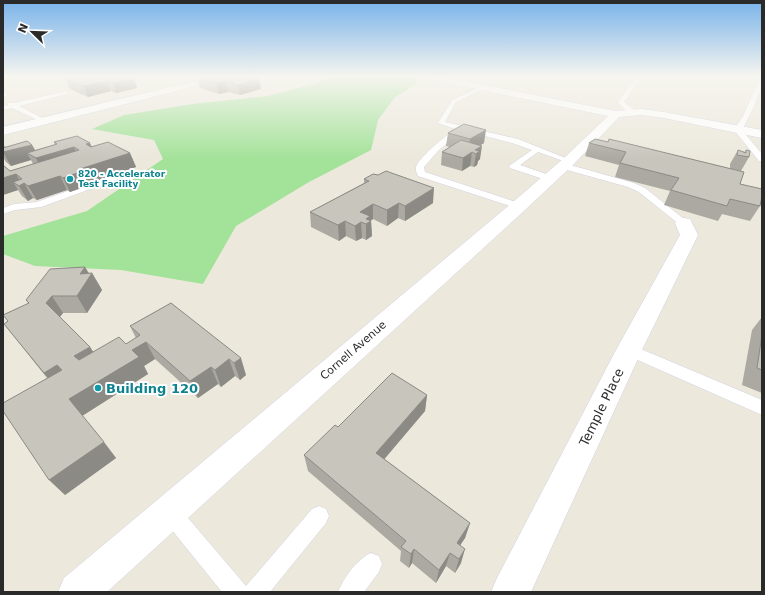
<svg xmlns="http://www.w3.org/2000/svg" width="765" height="595" font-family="'DejaVu Sans',sans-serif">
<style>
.green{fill:#a3e299}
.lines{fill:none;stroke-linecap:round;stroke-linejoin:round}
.service-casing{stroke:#d2d1e3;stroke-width:1}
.minor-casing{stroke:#d2d1e3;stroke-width:1}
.service{fill:#fff;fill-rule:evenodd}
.minor{fill:#fff;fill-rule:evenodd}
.wall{fill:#aba9a2}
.shaded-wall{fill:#8b8a84}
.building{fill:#c7c5bc;stroke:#8b8a84}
.culture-dot{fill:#0f9aa8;stroke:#fff;stroke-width:1.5}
.labels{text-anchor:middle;stroke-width:4;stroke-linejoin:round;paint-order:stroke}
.far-culture-label{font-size:9px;font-weight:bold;fill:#0d838f;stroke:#fff;text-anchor:start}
.street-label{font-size:11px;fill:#2a2a2a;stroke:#fff}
.near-culture-label{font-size:13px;font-weight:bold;fill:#0d838f;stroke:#fff;text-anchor:start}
.near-street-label{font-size:13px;fill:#2a2a2a;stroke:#fff}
</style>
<rect width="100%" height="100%" fill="#ece8dc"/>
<path class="green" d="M 325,76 L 410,76 L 416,77 L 416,84 L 395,97 L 378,120 L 371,150 L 309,182 L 236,226 L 203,284 L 121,270 L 35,266 L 3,254 L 3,236 L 87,211 L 163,159 L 154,140 L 92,129 L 124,115 L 193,104 L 268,96 L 321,82 Z"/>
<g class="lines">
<g class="service-casing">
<path id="service" d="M 623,76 L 635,77 L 639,81 L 624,102 L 636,111 L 636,113 C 629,114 622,108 618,102 L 633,81 Z
M 762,77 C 762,95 750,114 742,130 L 762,154 L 762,161 L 759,161 L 734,130 L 743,116 L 759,79 Z
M 482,86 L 487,87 L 456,102 L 445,122 L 518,139 L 573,161 L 569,163 L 538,152 L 520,165 L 552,176 L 553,178 L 549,181 L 510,168 L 509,166 L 532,150 L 512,143 L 462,130 L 438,151 L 424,167 L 425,172 L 522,204 L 524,206 L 522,208 L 516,208 L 418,176 C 417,174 415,169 416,167 C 419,157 447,135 455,129 L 438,123 L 452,100 Z
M 66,91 L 68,92 L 68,94 L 19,106 L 46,120 L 46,122 L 42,122 L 12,108 L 3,110 L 3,106 L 8,105 L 8,103 L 14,103 Z
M 3,92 L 7,94 L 7,96 L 3,98 Z
M 563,163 L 634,183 L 645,188 L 689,223 L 688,225 L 680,225 L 639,192 L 628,187 L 560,168 L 559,166 Z
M 129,169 L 133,172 L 132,174 L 41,207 L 15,210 L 3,214 L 3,208 L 14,204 L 37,202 Z
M 629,344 L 762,400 L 762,415 L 624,354 L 622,350 L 624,346 Z
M 170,502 L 177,505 L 246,586 L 312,509 L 319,506 L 326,509 L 329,516 L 326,523 L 270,592 L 222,592 L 163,519 L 160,512 L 163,505 Z
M 371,553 L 379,556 L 382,564 L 379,572 L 364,592 L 338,592 C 344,578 357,559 371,553 Z"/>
</g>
<g class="minor-casing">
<path id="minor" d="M 216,76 L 230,76 L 228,78 L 3,135 L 3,127 Z
M 424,76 L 439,76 L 616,111 L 642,109 L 664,112 L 762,130 L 762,138 L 664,118 L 642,115 L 619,117 L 574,164 L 525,210 L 107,592 L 58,592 L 64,578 L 513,202 L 564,158 L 608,116 L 428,79 L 425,78 Z
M 684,218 L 690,219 L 698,235 L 642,350 L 531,592 L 491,592 L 497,578 L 616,350 L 680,235 L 675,223 L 678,219 Z"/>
</g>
<use href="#service" class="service"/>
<use href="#minor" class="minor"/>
</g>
<path class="wall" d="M 134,78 L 137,88 L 116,93 L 111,91 L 88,97 L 70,89 L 65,79 Z
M 198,78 L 259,79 L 261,89 L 240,95 L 228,92 L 219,94 L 200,88 Z
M 448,133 L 484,143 L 480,145 L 480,159 L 478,161 L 477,165 L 474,167 L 470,166 L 462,171 L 441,165 L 442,152 L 450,147 L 446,146 Z
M 54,142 L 91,147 L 130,153 L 136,167 L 86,184 L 87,186 L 70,192 L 67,190 L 37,200 L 33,198 L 28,201 L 22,196 L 18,190 L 3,195 L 3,165 L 10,171 L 33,164 L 31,160 L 11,166 L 6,162 L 3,157 L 3,144 L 5,147 L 32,145 L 35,150 L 55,145 Z
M 589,143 L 730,169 L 730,164 L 738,150 L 745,152 L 746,150 L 749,157 L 741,171 L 732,169 L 740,184 L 760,206 L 750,221 L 722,214 L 718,221 L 664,205 L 670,191 L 615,177 L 619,165 L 585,156 Z
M 364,179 L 433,203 L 405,221 L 398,218 L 387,226 L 373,219 L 371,221 L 372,236 L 366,240 L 362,238 L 356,241 L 346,236 L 339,241 L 311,227 L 310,212 L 364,183 Z
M 85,267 L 89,273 L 92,273 L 102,290 L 87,313 L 63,313 L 60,317 L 90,347 L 93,352 L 126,344 L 136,338 L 130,326 L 171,303 L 246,375 L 240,380 L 235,376 L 221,387 L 218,384 L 198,398 L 155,359 L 144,366 L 148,374 L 82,416 L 116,458 L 65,495 L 47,378 L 4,324 L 8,321 L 28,303 L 26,300 Z
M 762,317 L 762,393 L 742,385 L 752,330 Z
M 427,395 L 425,411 L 384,459 L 470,523 L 465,538 L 460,545 L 461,563 L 455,573 L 446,566 L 436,583 L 412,563 L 409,568 L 400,561 L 401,551 L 308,471 L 304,455 L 338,427 Z"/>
<path class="shaded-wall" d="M 134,78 L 137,88 L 116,93 L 113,83 Z
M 259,79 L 261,89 L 240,95 L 238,85 Z
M 107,81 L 111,91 L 88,97 L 84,86 Z
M 225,81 L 228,92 L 219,94 L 217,83 Z
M 486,130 L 484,143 L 469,152 L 470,139 Z
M 90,143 L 96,156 L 86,144 Z
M 3,144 L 7,151 L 32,145 L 39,157 L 74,147 L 80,160 L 43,172 L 36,158 L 27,153 L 31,160 L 11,166 L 3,152 Z
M 482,146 L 480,159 L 478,161 L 477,165 L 474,167 L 476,154 L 475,150 Z
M 472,152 L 470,166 L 462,171 L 463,158 Z
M 130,153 L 136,167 L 86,184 L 87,186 L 70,192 L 63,178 L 77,170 Z
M 16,174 L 22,185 L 24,183 L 33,198 L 28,201 L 19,186 L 13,182 L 18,190 L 3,195 L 3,178 Z
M 60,176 L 67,190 L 37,200 L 28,186 Z
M 434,188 L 433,203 L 405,221 L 405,206 Z
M 399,203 L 398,218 L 387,226 L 387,210 Z
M 373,204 L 373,219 L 370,221 L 371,221 L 372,236 L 366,240 L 366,224 L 361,222 L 362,238 L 356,241 L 355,226 L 360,212 Z
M 345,221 L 346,236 L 339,241 L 338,225 Z
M 85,267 L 90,276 L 92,273 L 102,290 L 87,313 L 77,296 L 80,274 Z
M 52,296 L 63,313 L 58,319 L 46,303 Z
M 146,342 L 155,359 L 144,366 L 148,374 L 82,416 L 69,399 L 132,350 Z
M 90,347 L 101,364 L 86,373 L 74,356 Z
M 241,358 L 246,375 L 240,380 L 234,363 Z
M 229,359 L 235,376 L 221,387 L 215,370 Z
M 57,365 L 70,382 L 57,390 L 44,373 Z
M 211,367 L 218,384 L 198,398 L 190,381 Z
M 427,395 L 425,411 L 376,469 L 376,453 Z
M 104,442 L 116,458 L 65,495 L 49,480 Z
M 470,523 L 465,538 L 453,556 L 457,543 Z
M 414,549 L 412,563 L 409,568 L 411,554 Z
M 465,549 L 461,563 L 455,573 L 459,559 Z
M 450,553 L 446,566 L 436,583 L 439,570 Z"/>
<path class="building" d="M 82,76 L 126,76 L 134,78 L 113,83 L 107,81 L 84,86 L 65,79 Z
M 206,76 L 247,76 L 259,79 L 238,85 L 225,81 L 217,83 L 198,78 Z
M 464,124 L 486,130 L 470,139 L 448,133 Z
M 77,136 L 90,143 L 86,144 L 91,147 L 108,142 L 130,153 L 77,170 L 80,172 L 63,178 L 60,176 L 28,186 L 24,183 L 19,186 L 13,182 L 22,179 L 16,174 L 3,178 L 3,165 L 10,171 L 79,150 L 74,147 L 36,158 L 27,153 L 57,144 L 54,142 Z
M 595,139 L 608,142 L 609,139 L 744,172 L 740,184 L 762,189 L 762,196 L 760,206 L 730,199 L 727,206 L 671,190 L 679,178 L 620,163 L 626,152 L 589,143 Z
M 461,140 L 482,146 L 475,150 L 479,151 L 476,154 L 472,152 L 463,158 L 442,152 Z
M 27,141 L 32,145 L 3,152 L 3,148 Z
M 738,150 L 746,153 L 746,150 L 750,151 L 749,157 L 737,155 Z
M 386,171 L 434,188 L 405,206 L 399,203 L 387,210 L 373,204 L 360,212 L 370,216 L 366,219 L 371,221 L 366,224 L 361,222 L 355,226 L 345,221 L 338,225 L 310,212 L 369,181 L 364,179 L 373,174 L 378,175 Z
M 85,267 L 80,274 L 92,273 L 77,296 L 52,296 L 46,303 L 90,347 L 74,356 L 79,360 L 119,337 L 126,344 L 140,335 L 130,326 L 171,303 L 241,358 L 234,363 L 229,359 L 215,370 L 211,367 L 190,381 L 146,342 L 132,350 L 139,357 L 69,399 L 104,442 L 49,480 L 3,411 L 3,403 L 62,370 L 57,365 L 44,373 L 4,324 L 8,321 L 3,315 L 29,303 L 26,300 L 50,269 Z
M 762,335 L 762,370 L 757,368 Z
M 392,373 L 427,395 L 376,453 L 470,523 L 457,543 L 465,549 L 459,559 L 450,553 L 439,570 L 414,549 L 411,554 L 401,547 L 406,541 L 304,455 L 335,425 L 338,427 Z"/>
<linearGradient id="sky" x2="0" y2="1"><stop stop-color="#78b3ea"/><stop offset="0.48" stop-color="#f6f5ef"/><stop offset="1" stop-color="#f6f5ef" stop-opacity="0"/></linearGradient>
<rect width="765" height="159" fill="url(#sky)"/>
<g class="culture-dot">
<circle cx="70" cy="179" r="4"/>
<circle cx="98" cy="388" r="4"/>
</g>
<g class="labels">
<g class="far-culture-label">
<text x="78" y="177">820 - Accelerator<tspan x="78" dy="10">Test Facility</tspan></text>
</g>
<g class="street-label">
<text transform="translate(353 350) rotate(-41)" y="4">Cornell Avenue</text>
</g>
<g class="near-culture-label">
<text x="106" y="393">Building 120</text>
</g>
<g class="near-street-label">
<text transform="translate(601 407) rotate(-64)" y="5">Temple Place</text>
</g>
</g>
<rect width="765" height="595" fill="none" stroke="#2a2a2a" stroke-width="8"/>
<g transform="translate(32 32) rotate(293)" stroke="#ffffff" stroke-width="3" paint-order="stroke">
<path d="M0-3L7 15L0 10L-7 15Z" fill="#2a2a2a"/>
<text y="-6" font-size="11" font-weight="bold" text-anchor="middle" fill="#2a2a2a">N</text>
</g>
</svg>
